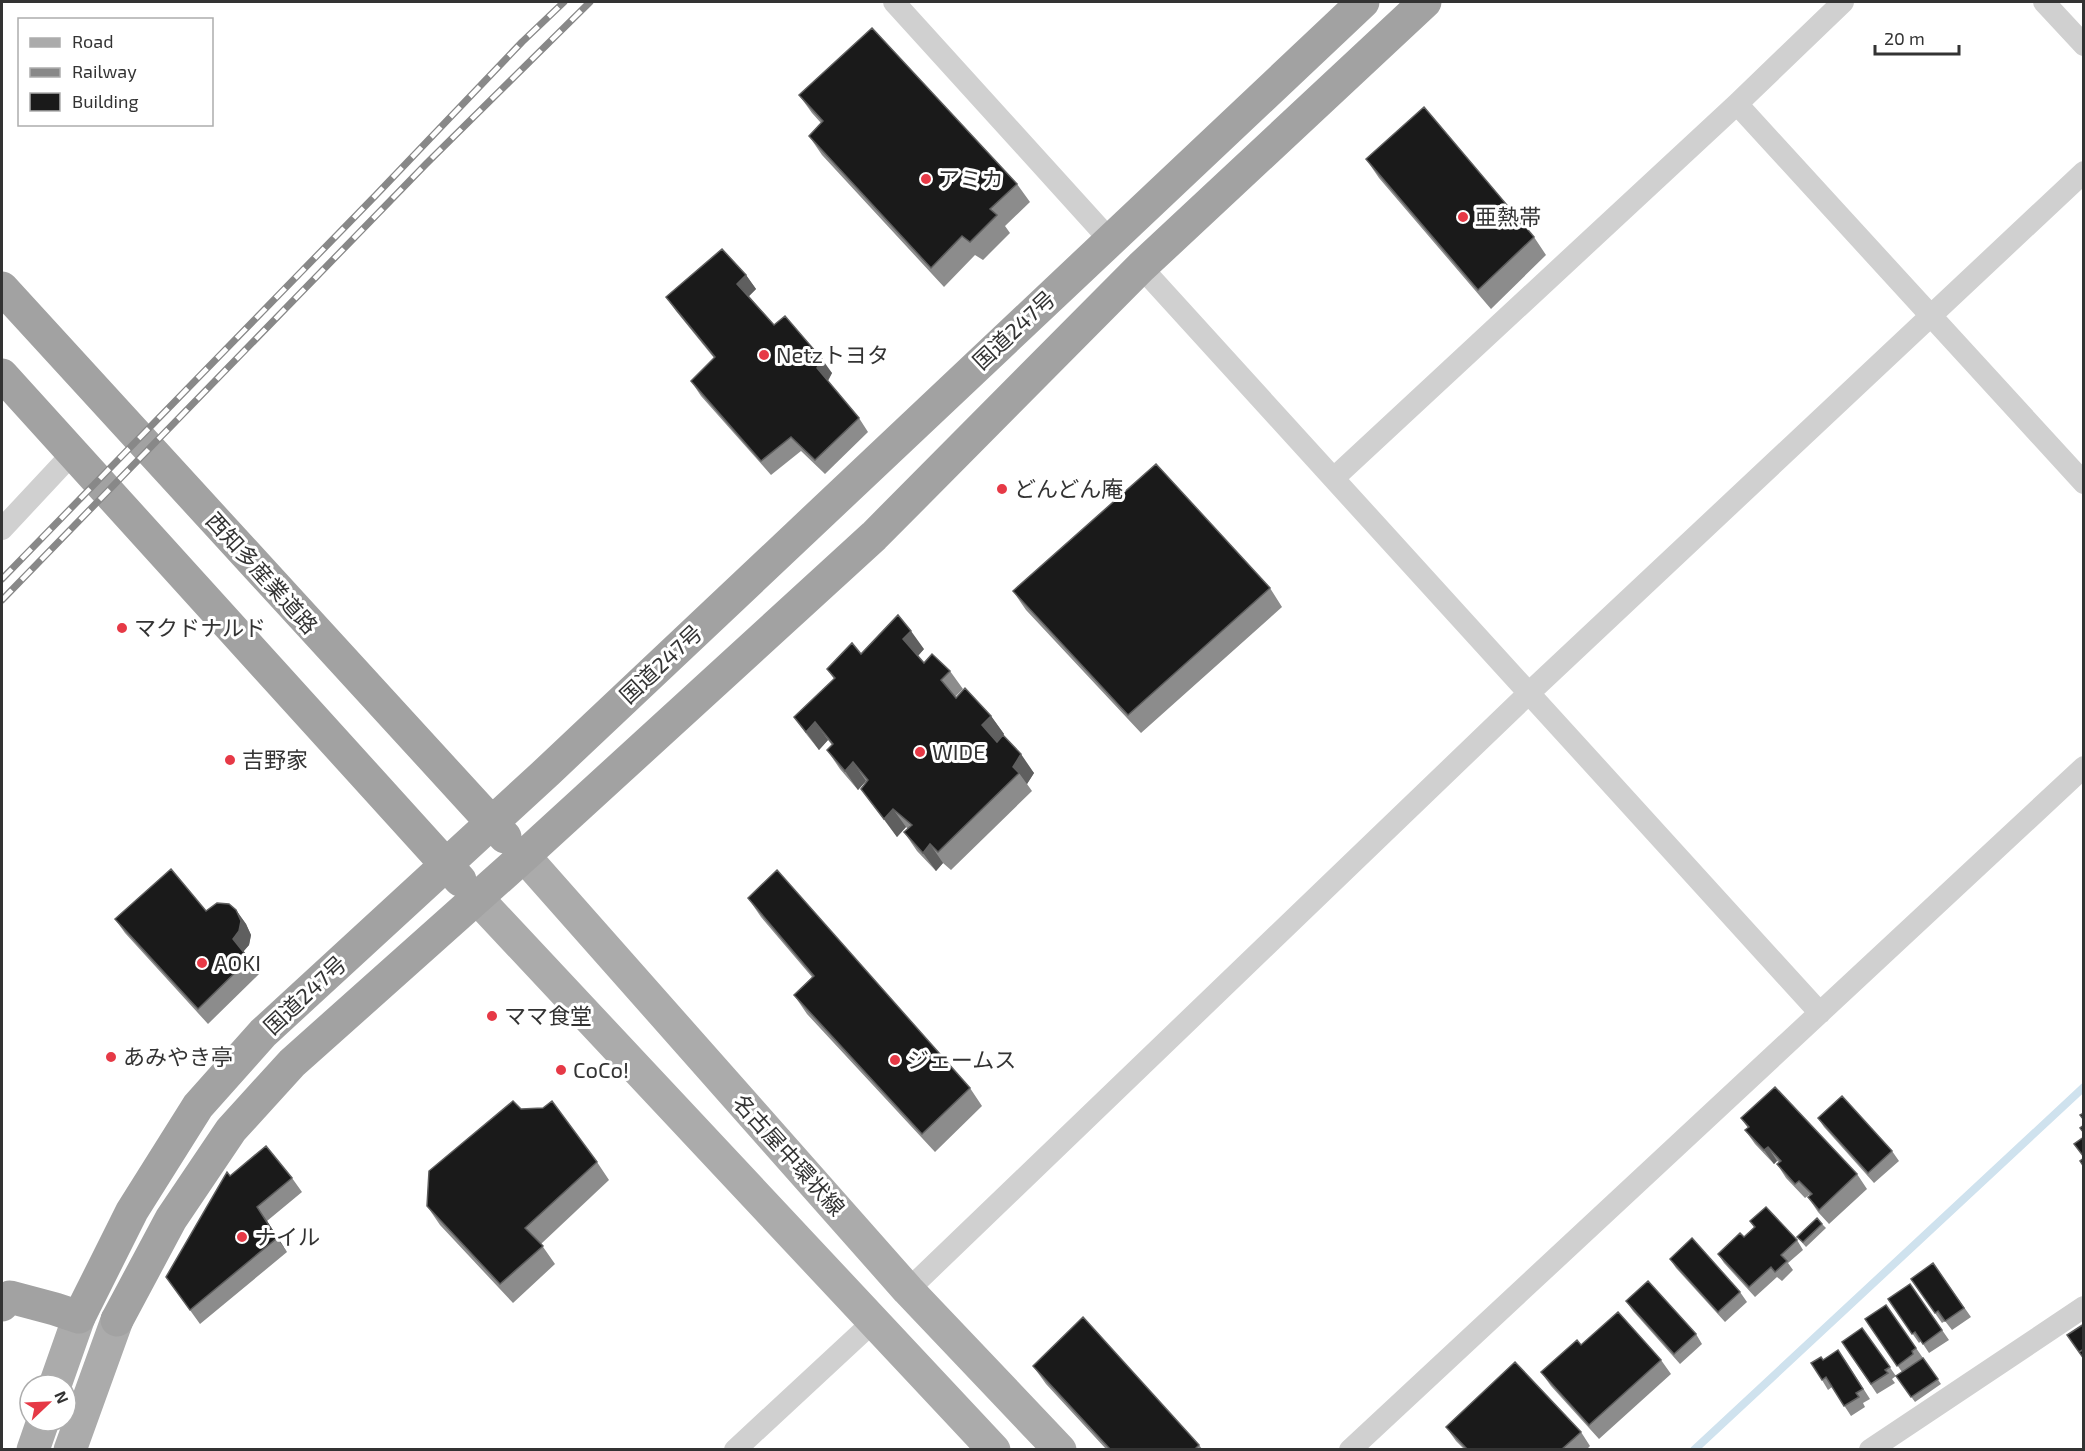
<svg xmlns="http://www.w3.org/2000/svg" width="2085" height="1451" font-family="'Exo 2','Noto Sans JP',sans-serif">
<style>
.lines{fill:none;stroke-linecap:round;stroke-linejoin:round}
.stream{stroke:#cfe2ee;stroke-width:8}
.minor{stroke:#d0d0d0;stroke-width:22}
.primary{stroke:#ababab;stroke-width:33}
.trunk{stroke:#a2a2a2;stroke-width:33}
.rail-casing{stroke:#888;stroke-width:7}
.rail{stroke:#fff;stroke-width:4.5;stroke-dasharray:14;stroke-linecap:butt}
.wall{fill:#8c8c8c}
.shaded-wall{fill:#5f5f5f}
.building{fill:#1a1a1a;stroke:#5f5f5f;stroke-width:1.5}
.poi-dot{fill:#e63946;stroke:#fff;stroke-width:2}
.labels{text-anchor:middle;stroke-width:6;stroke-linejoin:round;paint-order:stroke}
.poi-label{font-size:22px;fill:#333;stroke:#fff;text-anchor:start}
.street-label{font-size:22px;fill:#333;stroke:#fff}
</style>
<rect width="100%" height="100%" fill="#fff"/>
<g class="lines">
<path class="stream" d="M 1694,1450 L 2084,1087"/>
<path class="minor" d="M 894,2 L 1109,239
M 2044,2 L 2084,45
M 1737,104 L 2084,483
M 1141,267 L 1820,1013
M 1334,478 L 1737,104 L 1843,2
M 2,529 L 72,454
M 908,1290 L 1529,693 L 2084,172
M 735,1450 L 873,1322
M 1350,1450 L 2084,767
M 1870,1450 L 2084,1307"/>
<path class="primary" d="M 524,856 L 908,1290 L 1060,1450
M 476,897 L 994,1450
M 55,1385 L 79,1317
M 33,1450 L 43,1421
M 70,1450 L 117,1320"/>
<path class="trunk" d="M 2,288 L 505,837
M 2,375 L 460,880
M 2,1305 L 10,1297 L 55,1309 L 79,1317 L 132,1211 L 198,1106 L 263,1033 L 548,771 L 1363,2
M 117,1320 L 171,1219 L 231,1130 L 292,1063 L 524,856 L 874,536 L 1141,267 L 1425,2"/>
<g class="rail-casing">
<path id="rail" d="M 2,579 L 376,195 L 522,42 L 564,2
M 2,600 L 426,164 L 590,2"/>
</g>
<use href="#rail" class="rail"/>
</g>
<path class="wall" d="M 799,95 L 1017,184 L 1030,202 L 1005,226 L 1010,233 L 983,260 L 975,255 L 944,287 L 822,155 L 809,136 L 821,123 L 812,113 Z
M 1366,159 L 1534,237 L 1546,255 L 1491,309 L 1379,178 Z
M 746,275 L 756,289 L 749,296 L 774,325 L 832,373 L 828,381 L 859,418 L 868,432 L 825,474 L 801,451 L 771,475 L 701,396 L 691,381 L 714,358 L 676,311 L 666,297 Z
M 1270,588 L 1282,607 L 1141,733 L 1026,610 L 1013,591 Z
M 924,649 L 918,656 L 924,663 L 950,671 L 963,689 L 955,697 L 991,716 L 1004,734 L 1001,737 L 1034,773 L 1027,784 L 1032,791 L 951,870 L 943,863 L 936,871 L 917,851 L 904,832 L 908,829 L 906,827 L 897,837 L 861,789 L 866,782 L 866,781 L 858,790 L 840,769 L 827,750 L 832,745 L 828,740 L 819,750 L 807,735 L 794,717 L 834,679 L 827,669 L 861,654 Z
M 748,898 L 970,1088 L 982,1106 L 935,1152 L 807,1014 L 794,995 L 812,977 L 761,917 Z
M 236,910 L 246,924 L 251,935 L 249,945 L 243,952 L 259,974 L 208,1024 L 125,933 L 115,919 L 206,911 Z
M 521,1109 L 597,1162 L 609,1180 L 541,1244 L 555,1264 L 513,1303 L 440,1225 L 427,1206 Z
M 1741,1118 L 1857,1174 L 1867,1189 L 1829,1224 L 1818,1212 L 1808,1197 L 1810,1195 L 1809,1195 L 1805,1198 L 1786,1178 L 1777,1164 L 1779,1162 L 1777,1161 L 1774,1164 L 1755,1144 L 1745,1130 L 1748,1128 Z
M 1818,1118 L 1892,1151 L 1899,1161 L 1874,1183 L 1824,1127 Z
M 230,1176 L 292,1178 L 302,1192 L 267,1221 L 287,1252 L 200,1324 L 166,1277 Z
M 1750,1221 L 1797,1240 L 1803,1250 L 1788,1263 L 1793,1270 L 1782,1281 L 1777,1277 L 1755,1297 L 1724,1263 L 1718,1254 L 1744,1237 L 1754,1227 Z
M 1822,1224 L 1826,1228 L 1806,1247 L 1797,1237 Z
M 1670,1259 L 1740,1292 L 1747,1302 L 1725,1322 L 1676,1268 Z
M 1933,1263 L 1971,1317 L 1952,1330 L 1945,1321 L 1942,1323 L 1911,1279 Z
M 1910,1284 L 1949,1340 L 1929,1353 L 1921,1341 L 1919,1343 L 1888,1299 Z
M 1626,1301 L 1696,1334 L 1702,1344 L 1680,1364 L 1633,1311 Z
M 1886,1305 L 1923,1358 L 1918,1361 L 1923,1358 L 1941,1384 L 1915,1402 L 1896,1376 L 1902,1372 L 1865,1319 Z
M 1862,1328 L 1896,1376 L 1892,1379 L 1895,1383 L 1877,1394 L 1842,1342 Z
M 1661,1360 L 1671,1374 L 1599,1439 L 1551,1386 L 1541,1372 Z
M 1823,1360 L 1845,1360 L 1870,1399 L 1863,1403 L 1865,1407 L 1851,1416 L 1832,1387 L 1828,1390 L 1822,1380 Z
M 1033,1366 L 1199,1445 L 1202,1449 L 1106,1449 L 1046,1384 Z
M 1446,1427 L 1581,1432 L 1590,1446 L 1587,1449 L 1464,1449 L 1456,1441 Z"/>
<path class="shaded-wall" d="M 746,275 L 756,289 L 747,298 L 737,284 Z
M 822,359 L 832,373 L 827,382 L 817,368 Z
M 911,631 L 924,649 L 916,658 L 903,639 Z
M 991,716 L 1004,734 L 995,744 L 982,725 Z
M 815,722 L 828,740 L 819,750 L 806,732 Z
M 1021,754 L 1034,773 L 1027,784 L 1019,773 L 1013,767 Z
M 853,762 L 866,781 L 858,790 L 845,771 Z
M 893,809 L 906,827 L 897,837 L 884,819 Z
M 930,844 L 943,863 L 936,871 L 923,853 Z
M 236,910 L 246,924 L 251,935 L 249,945 L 242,953 L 233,939 Z
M 1768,1147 L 1777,1161 L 1774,1164 L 1764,1150 Z
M 257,1207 L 267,1221 L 287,1252 L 277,1238 Z"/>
<path class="building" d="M 872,28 L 1017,184 L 990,209 L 997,215 L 970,242 L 962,236 L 931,268 L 809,136 L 823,121 L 799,95 Z
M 1424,107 L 1534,237 L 1478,290 L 1366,159 Z
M 722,249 L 746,275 L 737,284 L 774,325 L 785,316 L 822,359 L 817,368 L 859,418 L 815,460 L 791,437 L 761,461 L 691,381 L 715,357 L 666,297 Z
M 1156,464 L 1270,588 L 1128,715 L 1013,591 Z
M 898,615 L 911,631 L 903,639 L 924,663 L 932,654 L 950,671 L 941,680 L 956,698 L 965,688 L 991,716 L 982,725 L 997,742 L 1003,735 L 1021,754 L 1013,767 L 1019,773 L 938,852 L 930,844 L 923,853 L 904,832 L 912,825 L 893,809 L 884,819 L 861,789 L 868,780 L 853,762 L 845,771 L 827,750 L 833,744 L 815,722 L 806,732 L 794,717 L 835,678 L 827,669 L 852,643 L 861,654 Z
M 171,869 L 206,911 L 217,903 L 229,904 L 236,910 L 241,921 L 239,931 L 233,939 L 249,959 L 198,1009 L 115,919 Z
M 777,870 L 970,1088 L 922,1134 L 794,995 L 814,976 L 748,898 Z
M 1775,1087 L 1857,1174 L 1819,1210 L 1808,1197 L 1812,1194 L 1799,1181 L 1795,1184 L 1777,1164 L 1781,1161 L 1768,1147 L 1764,1150 L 1745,1130 L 1749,1127 L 1741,1118 Z
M 1842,1096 L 1892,1151 L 1868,1173 L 1818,1118 Z
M 513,1101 L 521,1109 L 543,1108 L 552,1101 L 597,1162 L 525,1228 L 543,1246 L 500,1284 L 427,1206 L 429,1171 Z
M 2084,1113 L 2084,1120 L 2080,1115 Z
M 2084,1125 L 2084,1133 L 2080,1128 Z
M 2084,1137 L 2084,1157 L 2074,1144 Z
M 266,1146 L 292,1178 L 257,1207 L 277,1238 L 190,1310 L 166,1277 L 227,1172 L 230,1176 Z
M 2084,1158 L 2084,1167 L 2080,1161 Z
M 1766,1207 L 1797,1240 L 1781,1255 L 1787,1261 L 1775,1272 L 1771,1267 L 1749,1287 L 1718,1254 L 1740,1233 L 1744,1237 L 1755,1227 L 1750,1221 Z
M 1817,1218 L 1822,1224 L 1803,1242 L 1797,1237 Z
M 1692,1238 L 1740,1292 L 1718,1312 L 1670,1259 Z
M 1933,1263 L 1964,1308 L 1945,1321 L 1938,1311 L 1935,1313 L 1911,1279 Z
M 1648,1281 L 1696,1334 L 1674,1354 L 1626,1301 Z
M 1910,1284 L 1942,1330 L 1923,1344 L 1915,1332 L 1912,1334 L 1888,1299 Z
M 1886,1305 L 1916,1348 L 1912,1351 L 1913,1354 L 1897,1366 L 1865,1319 Z
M 1618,1312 L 1661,1360 L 1589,1425 L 1541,1372 L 1577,1340 L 1581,1345 Z
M 1083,1317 L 1199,1445 L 1195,1449 L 1110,1449 L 1033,1366 Z
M 2084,1324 L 2084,1349 L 2079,1352 L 2067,1335 Z
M 1862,1328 L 1890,1367 L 1885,1370 L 1888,1373 L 1871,1384 L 1842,1342 Z
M 2084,1349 L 2084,1359 L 2079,1352 Z
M 1838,1350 L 1863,1389 L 1856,1393 L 1859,1397 L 1844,1406 L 1826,1377 L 1822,1380 L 1811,1363 L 1821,1357 L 1823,1360 Z
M 1923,1358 L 1938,1379 L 1911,1397 L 1896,1376 Z
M 1515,1362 L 1581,1432 L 1562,1449 L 1467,1449 L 1446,1427 Z"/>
<g class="poi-dot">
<circle cx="926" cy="179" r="6"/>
<circle cx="1463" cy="217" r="6"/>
<circle cx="764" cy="355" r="6"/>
<circle cx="1002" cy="489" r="6"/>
<circle cx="122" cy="628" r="6"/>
<circle cx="920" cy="752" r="6"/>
<circle cx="230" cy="760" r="6"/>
<circle cx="202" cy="963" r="6"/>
<circle cx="492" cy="1016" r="6"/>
<circle cx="111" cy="1057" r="6"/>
<circle cx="895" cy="1060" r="6"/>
<circle cx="561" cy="1070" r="6"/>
<circle cx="242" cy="1237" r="6"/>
</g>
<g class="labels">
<g class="poi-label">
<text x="938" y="187">アミカ</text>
<text x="1475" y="225">亜熱帯</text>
<text x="776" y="363">Netzトヨタ</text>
<text x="1014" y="497">どんどん庵</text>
<text x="134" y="636">マクドナルド</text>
<text x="932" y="760">WIDE</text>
<text x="242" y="768">吉野家</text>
<text x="214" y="971">AOKI</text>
<text x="504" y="1024">ママ食堂</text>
<text x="123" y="1065">あみやき亭</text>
<text x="907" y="1068">ジェームス</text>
<text x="573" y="1078">CoCo!</text>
<text x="254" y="1245">ナイル</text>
</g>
<g class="street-label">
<text transform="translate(1014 330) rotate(-43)" y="8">国道247号</text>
<text transform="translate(262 573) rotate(48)" y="8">西知多産業道路</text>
<text transform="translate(661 664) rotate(-43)" y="8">国道247号</text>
<text transform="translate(305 995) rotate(-43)" y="8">国道247号</text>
<text transform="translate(789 1155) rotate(48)" y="8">名古屋中環状線</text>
</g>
</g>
<rect width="2085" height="1451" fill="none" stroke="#333333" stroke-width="6"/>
<rect x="18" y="18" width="195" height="108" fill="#ffffff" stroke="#adadad" stroke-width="1.5"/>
<rect x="30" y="38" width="30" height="9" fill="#ababab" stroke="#adadad" stroke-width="1.5"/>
<text x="72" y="48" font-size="18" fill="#333333">Road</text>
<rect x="30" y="68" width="30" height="9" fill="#888888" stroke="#adadad" stroke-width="1.5"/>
<text x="72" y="78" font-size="18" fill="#333333">Railway</text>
<rect x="30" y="93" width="30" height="18" fill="#1a1a1a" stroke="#adadad" stroke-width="1.5"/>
<text x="72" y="108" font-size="18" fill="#333333">Building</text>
<g transform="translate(48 1403) rotate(67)"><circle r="28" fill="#ffffff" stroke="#adadad" stroke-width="1.5"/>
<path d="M0-4.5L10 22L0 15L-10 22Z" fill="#e63946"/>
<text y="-9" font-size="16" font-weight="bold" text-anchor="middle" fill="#333333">N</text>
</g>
<path d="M1875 45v9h84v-9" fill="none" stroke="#333333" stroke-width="3"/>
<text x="1884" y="45" font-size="18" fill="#333333" stroke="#ffffff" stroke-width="4.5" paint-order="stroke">20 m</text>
</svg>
